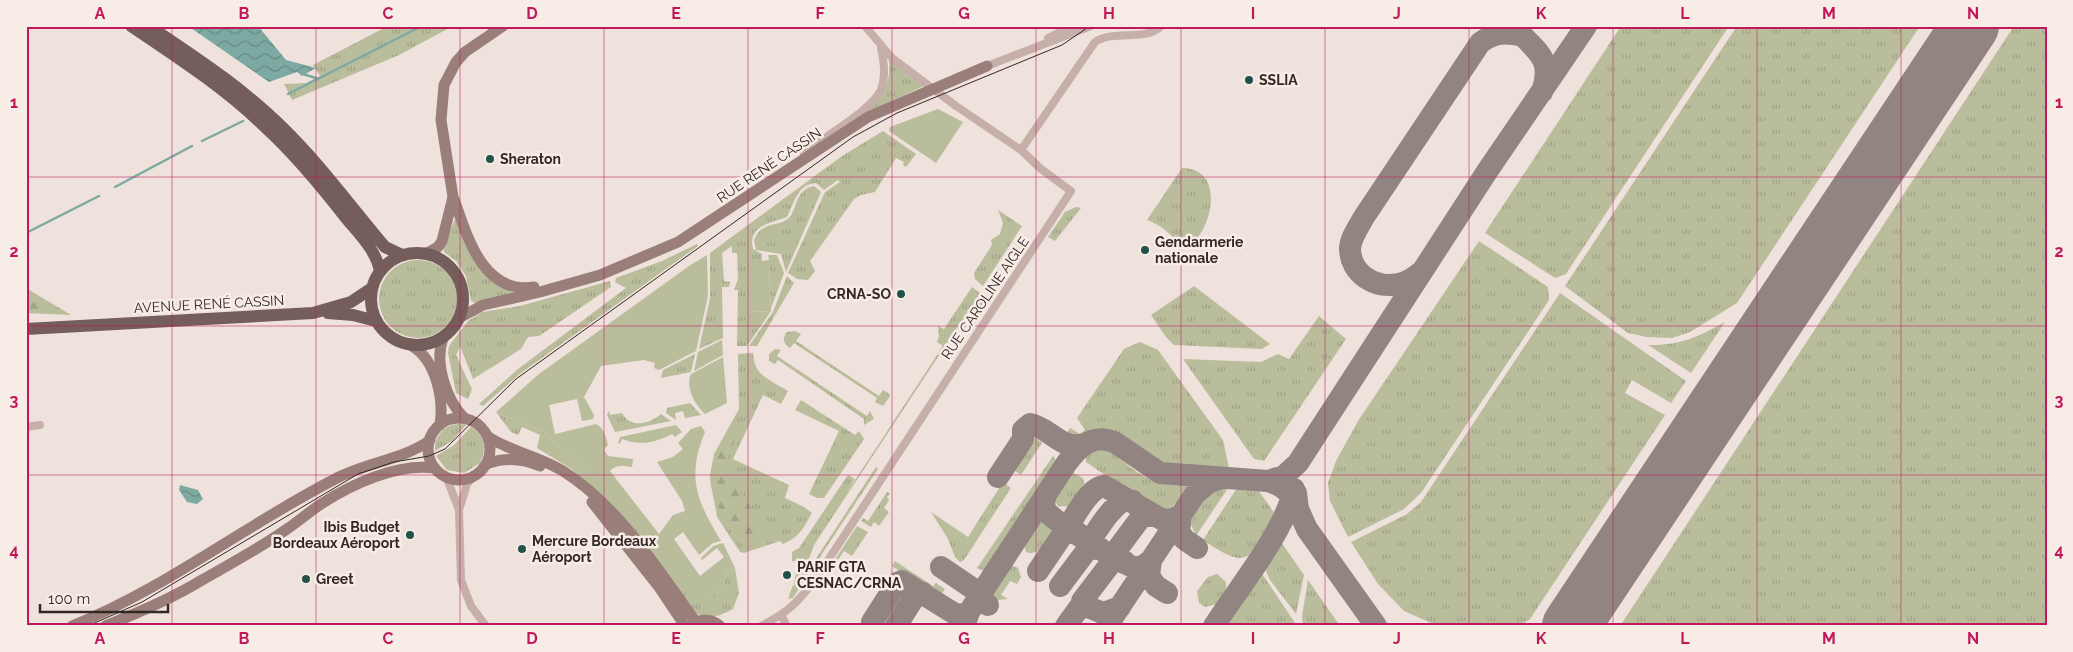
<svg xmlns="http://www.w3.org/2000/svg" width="2073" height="652" font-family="Raleway,sans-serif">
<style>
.grass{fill:url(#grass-tufts)}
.forest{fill:url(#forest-firs)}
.green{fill:#b9bd9c}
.water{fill:url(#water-waves)}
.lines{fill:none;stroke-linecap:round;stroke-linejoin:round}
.stream{stroke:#7caaa2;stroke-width:2.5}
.taxiway{stroke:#928481;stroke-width:22}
.runway{stroke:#928481;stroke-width:58}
.street{stroke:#c6afa8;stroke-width:8}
.secondary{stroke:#9a7e79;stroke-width:11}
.primary{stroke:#745d5a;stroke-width:12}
.tram{stroke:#342827;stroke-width:1}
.grid{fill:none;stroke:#c2185b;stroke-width:1;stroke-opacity:0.55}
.poi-dot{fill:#20524a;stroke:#f7ece6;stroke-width:2}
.labels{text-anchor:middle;stroke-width:5;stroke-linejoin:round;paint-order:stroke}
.poi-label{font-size:14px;font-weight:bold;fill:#342827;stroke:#f7ece6;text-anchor:start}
.street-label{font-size:14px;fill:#342827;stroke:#f7ece6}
.neatline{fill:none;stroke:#c2185b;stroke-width:2}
.grid-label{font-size:16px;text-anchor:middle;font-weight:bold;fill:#c2185b}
</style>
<defs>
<pattern id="grass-tufts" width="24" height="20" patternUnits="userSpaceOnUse" patternTransform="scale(1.25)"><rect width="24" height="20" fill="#b9bd9c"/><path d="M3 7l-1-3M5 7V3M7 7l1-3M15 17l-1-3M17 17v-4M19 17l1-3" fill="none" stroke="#a0a286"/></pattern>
<pattern id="forest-firs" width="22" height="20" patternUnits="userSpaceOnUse" patternTransform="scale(1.25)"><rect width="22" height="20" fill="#b9bd9c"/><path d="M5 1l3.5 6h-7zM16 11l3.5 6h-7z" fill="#a0a286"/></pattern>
<pattern id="water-waves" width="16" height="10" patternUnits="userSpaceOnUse" patternTransform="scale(1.25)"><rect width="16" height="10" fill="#7caaa2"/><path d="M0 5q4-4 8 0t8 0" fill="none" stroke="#668a84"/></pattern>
</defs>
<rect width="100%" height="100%" fill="#efe1db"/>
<path class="grass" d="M 388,26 L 453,26 L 399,55 L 292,100 L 284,84 L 306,83 L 320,76 L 313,65 Z
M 1621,26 L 1729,26 L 1566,274 L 1555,278 L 1485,233 Z
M 1737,26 L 1920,26 L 1737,303 L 1690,332 L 1672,338 L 1647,337 L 1628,333 L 1565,286 Z
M 2014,26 L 2047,26 L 2047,626 L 1620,626 Z
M 889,60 L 924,86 L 864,114 C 882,97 891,86 889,60 Z
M 883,131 L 916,154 L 906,167 L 903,165 L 904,162 L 896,158 L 875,192 L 861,195 L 854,199 L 810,261 L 815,271 L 808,280 L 797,279 L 788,273 L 825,192 L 840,182 L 838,180 L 824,190 L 816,183 C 797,184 794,204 787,217 C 772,223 747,225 753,249 L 762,254 L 762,261 L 769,260 L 768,255 L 777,255 L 784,273 L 771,308 L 769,267 L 750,312 L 771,311 L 747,346 L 737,346 L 738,290 L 734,290 L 738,279 L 737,253 L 732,253 L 732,246 L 722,253 L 724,281 L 730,282 L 729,287 L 722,287 L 723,338 L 699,349 L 710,298 L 710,253 L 842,156 Z
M 1182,168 C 1232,169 1206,244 1187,244 C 1176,244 1170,232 1161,227 C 1157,224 1152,222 1147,220 Z
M 814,186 L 821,192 L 786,272 L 781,254 L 756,250 L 754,240 C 763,220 777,228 789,218 C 797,210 795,189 814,186 Z
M 1076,207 L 1081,208 L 1055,241 L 1048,237 L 1065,212 Z
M 998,210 L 1022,226 L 983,286 L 975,279 L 974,273 L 992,245 L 991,240 L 1000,234 L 1003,223 Z
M 455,219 L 469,248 L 520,291 L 475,303 L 471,301 L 466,276 L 456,261 L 444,252 L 443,247 Z
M 1479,241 L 1548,287 L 1549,300 L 1421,493 L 1404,509 L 1348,537 L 1330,501 L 1328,483 L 1336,461 L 1358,421 Z
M 697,244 L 698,246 L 521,373 L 483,406 L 479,404 L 518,369 L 626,288 L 615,282 L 616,278 L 662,261 Z
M379 299a39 39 0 1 1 78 0a39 39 0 1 1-78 0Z
M 787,276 L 794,283 L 757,346 L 749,346 L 773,312 Z
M 610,281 L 611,287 L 539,336 L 528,337 L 521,349 L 473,379 L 460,346 L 456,355 L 472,389 L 468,399 L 456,393 L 448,353 L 449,346 L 468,321 L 482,312 L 520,306 Z
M 1194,286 L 1270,344 L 1262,349 L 1174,345 L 1166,337 L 1151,315 Z
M 972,287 L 988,299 L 977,315 L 972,311 L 970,314 L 967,313 L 814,545 L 808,562 L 812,568 L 793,598 L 788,599 L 793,585 L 795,586 L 794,584 L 798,562 L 792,561 L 792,552 L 799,548 L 848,475 L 855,479 L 846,494 L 943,346 L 937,342 L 939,336 L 938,326 L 944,329 Z
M 1560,293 L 1686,381 L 1671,403 L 1632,380 L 1625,393 L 1665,415 L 1530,619 L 1520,626 L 1438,626 L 1404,611 L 1378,584 L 1351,542 L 1407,514 L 1421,502 Z
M 1319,316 L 1346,339 L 1264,461 L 1254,459 L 1183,359 L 1261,362 L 1278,354 L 1289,359 Z
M 1725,322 L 1691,373 L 1648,345 C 1681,345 1696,338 1725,322 Z
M 795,331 L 801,334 L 796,341 L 879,396 L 883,390 L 888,393 L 890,396 L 883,406 L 875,402 L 877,398 L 794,343 L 790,348 C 783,344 782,338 787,332 Z
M 1140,342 L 1158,350 L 1223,440 L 1229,468 L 1162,465 L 1111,431 L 1097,430 L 1074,438 L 1065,436 L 1070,428 L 1080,434 L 1085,430 L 1077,418 L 1124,349 Z
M 775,349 L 781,350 L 777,356 L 867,416 L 870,411 L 874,419 L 864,425 L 864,419 L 778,360 L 775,364 L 769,361 L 769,354 Z
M 753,353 C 754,376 770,380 788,391 L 781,404 L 763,395 L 733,459 L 789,485 L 785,498 L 804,507 L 812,513 C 804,527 799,538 783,544 L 780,541 L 744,553 L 740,552 L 717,517 L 710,478 L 714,454 L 739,409 L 738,354 Z
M 695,354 L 691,372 L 661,378 L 663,370 Z
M 801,400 L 855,435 L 859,431 L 864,439 L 824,498 L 817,498 L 809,494 L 839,431 L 795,410 Z
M 690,403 L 701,415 L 685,418 L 683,411 L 675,413 L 676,420 L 666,413 L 667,408 Z
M 609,411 L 610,415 L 622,413 C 631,429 650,424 661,414 L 671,421 L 615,432 L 607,415 Z
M 496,412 L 543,432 L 595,478 L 708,598 C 721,590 725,586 726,571 L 735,568 L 739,593 L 733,609 C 719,616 711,620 697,614 L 610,503 L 570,468 L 537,448 L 540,435 L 522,427 L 518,435 L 511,432 Z
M 457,424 L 466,425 L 452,441 L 435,451 C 434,437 443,426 457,424 Z
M 471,427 C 485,435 487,449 480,463 L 464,473 L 447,470 L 436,456 L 454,445 Z
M 1036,438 L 1042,443 L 1021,475 L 1012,469 L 1031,440 Z
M 1099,448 L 1106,448 C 1139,473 1146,485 1189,485 C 1180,498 1174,512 1156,510 L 1086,462 L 1086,456 Z
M 1053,456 L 1058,464 L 989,569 L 984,571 L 977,568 Z
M 876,467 L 878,469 L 816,563 L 815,560 Z
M 1072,472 L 1083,478 L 1084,484 L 1070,507 L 1058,506 C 1050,495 1061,477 1072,472 Z
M 1003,482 L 1011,488 L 964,560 L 960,562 L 955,557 L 948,539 L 931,512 L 968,537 Z
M 1219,488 L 1228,488 L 1196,536 L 1191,525 C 1192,509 1204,495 1219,488 Z
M 1237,488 L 1258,490 L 1273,511 L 1275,516 C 1249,561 1249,571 1203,540 Z
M 887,492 L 890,493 L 887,497 L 889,500 L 884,508 L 889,512 L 879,526 L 874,522 L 871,527 L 861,521 L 863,518 L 868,521 Z
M 1042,519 C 1050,521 1052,523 1052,531 C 1046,541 1040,557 1026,552 L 1023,541 L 1037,521 Z
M 857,526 L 868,532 L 852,556 L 844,551 L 827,575 L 838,579 L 829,588 L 820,582 Z
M 1281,542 L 1304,575 L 1296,614 L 1270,580 L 1264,567 Z
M 895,561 L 933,586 L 936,583 L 945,589 L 939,598 L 892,566 Z
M 1012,565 L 1018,568 L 1021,577 L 1017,584 L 1010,581 L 1001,595 L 1008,599 L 997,600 L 992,596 L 991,589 L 1005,568 Z
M 1261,572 L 1297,626 L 1225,626 Z
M 1217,574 L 1226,582 L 1226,590 L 1217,604 L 1205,607 L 1199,603 L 1197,591 L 1208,577 Z
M 1308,580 L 1340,626 L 1303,626 L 1302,616 Z"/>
<path class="forest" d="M 26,288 L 71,315 L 26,313 Z
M 731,425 L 740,430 L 726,459 L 730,474 L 765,531 L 746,550 C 712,500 694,481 731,425 Z"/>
<path class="green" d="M 938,109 L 963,122 L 936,163 L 889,131 L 890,127 Z
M 707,255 L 708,296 L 696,351 L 659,370 L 654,368 L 655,363 L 644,360 L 601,366 L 584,397 L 594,415 L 593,419 L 582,421 L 577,399 L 549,405 L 555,434 L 596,424 C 604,428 606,437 608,445 L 604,450 L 608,456 L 633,459 L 632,467 C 623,466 616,464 610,471 L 659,534 L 673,515 L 685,511 L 682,501 L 657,462 L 673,457 L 683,449 L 678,443 L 691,429 L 701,426 L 705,432 C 686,478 697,501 721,541 L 713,543 L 699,555 L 683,532 L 674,539 L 700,576 L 724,557 L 717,548 L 702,560 L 701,558 L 713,546 L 723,543 L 735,568 L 726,571 C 725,586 721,590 708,598 L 691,596 L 595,478 L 543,432 L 496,412 L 539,374 L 689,266 Z
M 769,266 L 771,311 L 750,312 L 748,267 Z
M 722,340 L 723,355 L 694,371 L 698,352 Z
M 723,357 L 727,403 L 705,414 C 695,405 685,388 691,374 Z
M 676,425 L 682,432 L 675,437 L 672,434 C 654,443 641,446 622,439 L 620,444 L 618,443 L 620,437 Z"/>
<path class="water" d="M 188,26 L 258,26 L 286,60 L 316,68 L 302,76 L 297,72 L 269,82 Z
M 180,485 L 198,490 L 203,499 L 197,504 L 187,502 L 179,490 Z"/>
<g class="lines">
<path class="stream" d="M 303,74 L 319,79
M 288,94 L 422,26
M 202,141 L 243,121
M 115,187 L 192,146
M 26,233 L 99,196"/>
<path class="taxiway" d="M 1515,26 C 1531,50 1555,54 1542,92
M 1422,271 C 1415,277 1408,282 1399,284 C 1375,289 1350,274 1350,248 C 1351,237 1359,226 1364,217 L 1480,43 C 1494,32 1506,32 1523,36
M 998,477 L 1023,439 L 1023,430 L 1030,424 C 1051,428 1061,451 1084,444
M 1268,481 L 1284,476 L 1298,463 L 1486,173 L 1586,26
M 1296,493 L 1298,509 L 1307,529 L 1376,626
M 1046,495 C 1044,501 1043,508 1048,513 C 1056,522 1123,565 1134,567 C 1141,568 1145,565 1151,560
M 1181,515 L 1179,531 L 1184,539 L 1197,548
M 1068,526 C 1077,514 1088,488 1104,486 L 1163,520 L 1172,519 L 1181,515
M 1090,541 C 1100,526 1109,510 1124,500 L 1133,501
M 1113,555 L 1142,516 L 1155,516
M 1151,560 L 1149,576 L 1156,586 L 1167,593
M 941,567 L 972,588 L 988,605
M 1038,571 L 1061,537 L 1066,533 L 1078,533
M 1060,586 L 1087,550 L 1100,548
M 1082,601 L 1111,563 L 1117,561 L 1125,562
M 873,626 L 872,622 L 897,583 L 902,581 L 955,614 L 965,615 L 969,612
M 896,626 L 915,596 L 923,593
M 964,626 L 969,612 L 1066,464 C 1078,447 1094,432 1116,443 L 1160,473 L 1268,481 C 1283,485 1292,494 1298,509
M 1066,626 L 1079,608 L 1088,607 L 1103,613 L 1120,607
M 1107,626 L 1195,494 L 1208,483 L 1222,478
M 1214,626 C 1239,587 1284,533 1294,489"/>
<path class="runway" d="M 1571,626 L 1970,26"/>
<path class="street" d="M 1048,38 L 1072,26
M 987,66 L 1091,26
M 1021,150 L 1095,42 C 1115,29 1146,42 1161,26
M 804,154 C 823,137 872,110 881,90 C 886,76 884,62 881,48
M 26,427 L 40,425
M 474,475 L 467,484 L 459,510 L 461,580 L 471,606 L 486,626
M 446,476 L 459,510
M 781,616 L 785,622 L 784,626
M 761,626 C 789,612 799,601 817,577 L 1071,191 L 1041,169 L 1021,150 L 956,106 L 892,58 L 865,26"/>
<path class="secondary" d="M 454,199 C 467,236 483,295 534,287
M 425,254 L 438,247 L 442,241 L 453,197 L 441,120 L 444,85 L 456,62 L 465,52 L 503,26
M 461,317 L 483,305 L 540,292 L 600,275 L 678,242 L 868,117 L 987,66
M 443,338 C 434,363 446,400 465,419
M 412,346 C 436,360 444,399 440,425
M428 449a31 31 0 1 1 62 0a31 31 0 1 1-62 0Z
M 487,436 C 510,452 542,457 566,473 C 621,509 658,570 696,622
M 486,464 C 505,457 522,458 540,466
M 592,502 L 659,587 L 685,626
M 72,626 C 167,588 248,523 339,477 C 367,463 407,458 430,440
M 105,626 C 138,613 171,599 202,580 C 230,564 260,548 287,529 C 299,521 309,512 321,504 C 352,484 397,463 435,468
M 691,626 C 701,618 710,618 720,626"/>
<path class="primary" d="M 131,26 C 177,57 225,88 265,127 C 295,154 321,186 346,218 C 359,234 377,251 380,272
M 149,26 C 195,57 243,88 283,128 C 320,164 351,207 385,247 L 402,255
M371 299a46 46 0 1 1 92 0a46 46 0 1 1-92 0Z
M 328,313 L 353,315 L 376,321
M 26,329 L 313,313 L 351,302 L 372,288"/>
<path class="tram" d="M 88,626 L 142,602 L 358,474 L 394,462 L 429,456 L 445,449 L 516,379 L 853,137 L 897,113 L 1062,45 L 1090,26"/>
</g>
<path class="grid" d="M 172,26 L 172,626M 316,26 L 316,626M 460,26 L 460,626M 604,26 L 604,626M 748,26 L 748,626M 892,26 L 892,626M 1036,26 L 1036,626M 1181,26 L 1181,626M 1325,26 L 1325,626M 1469,26 L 1469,626M 1613,26 L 1613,626M 1757,26 L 1757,626M 1901,26 L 1901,626M 26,177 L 2047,177M 26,326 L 2047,326M 26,475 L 2047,475"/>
<g class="poi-dot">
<circle cx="1249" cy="80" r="5"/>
<circle cx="490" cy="159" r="5"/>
<circle cx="1145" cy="250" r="5"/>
<circle cx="901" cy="294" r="5"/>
<circle cx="410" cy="535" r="5"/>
<circle cx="522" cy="549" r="5"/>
<circle cx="787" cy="575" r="5"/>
<circle cx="306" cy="579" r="5"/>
</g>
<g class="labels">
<g class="poi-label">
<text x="1259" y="85">SSLIA</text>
<text x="500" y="164">Sheraton</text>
<text x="1155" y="247">Gendarmerie<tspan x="1155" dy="16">nationale</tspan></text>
<text x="891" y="299" text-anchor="end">CRNA-SO</text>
<text x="400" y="532" text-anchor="end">Ibis Budget<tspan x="400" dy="16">Bordeaux Aéroport</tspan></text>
<text x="532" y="546">Mercure Bordeaux<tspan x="532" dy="16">Aéroport</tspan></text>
<text x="797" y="572">PARIF GTA<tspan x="797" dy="16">CESNAC/CRNA</tspan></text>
<text x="316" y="584">Greet</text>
</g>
<g class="street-label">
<text transform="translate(769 165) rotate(-34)" y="5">RUE RENÉ CASSIN</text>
<text transform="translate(985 298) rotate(-56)" y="5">RUE CAROLINE AIGLE</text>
<text transform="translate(209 304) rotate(-3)" y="5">AVENUE RENÉ CASSIN</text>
</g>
</g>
<rect width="2073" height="652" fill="none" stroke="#f7ece6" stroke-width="55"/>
<path d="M40 604v8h128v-8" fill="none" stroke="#342827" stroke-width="2.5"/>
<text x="48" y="604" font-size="15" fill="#342827" stroke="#f7ece6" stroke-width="4" paint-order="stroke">100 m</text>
<rect x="28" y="28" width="2018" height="596" class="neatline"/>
<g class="grid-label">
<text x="100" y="19">A</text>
<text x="244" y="19">B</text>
<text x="388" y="19">C</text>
<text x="532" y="19">D</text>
<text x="676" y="19">E</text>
<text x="820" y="19">F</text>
<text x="964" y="19">G</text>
<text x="1109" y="19">H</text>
<text x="1253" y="19">I</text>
<text x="1397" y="19">J</text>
<text x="1541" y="19">K</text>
<text x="1685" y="19">L</text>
<text x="1829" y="19">M</text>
<text x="1973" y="19">N</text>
<text x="14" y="108">1</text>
<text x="2059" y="108">1</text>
<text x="14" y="257">2</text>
<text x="2059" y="257">2</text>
<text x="14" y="406">3</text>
<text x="2059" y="406">3</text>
<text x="14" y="556">4</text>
<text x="2059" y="556">4</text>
<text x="100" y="644">A</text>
<text x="244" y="644">B</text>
<text x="388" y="644">C</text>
<text x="532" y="644">D</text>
<text x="676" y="644">E</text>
<text x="820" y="644">F</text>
<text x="964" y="644">G</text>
<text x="1109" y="644">H</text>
<text x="1253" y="644">I</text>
<text x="1397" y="644">J</text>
<text x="1541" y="644">K</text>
<text x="1685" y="644">L</text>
<text x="1829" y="644">M</text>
<text x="1973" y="644">N</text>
</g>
</svg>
